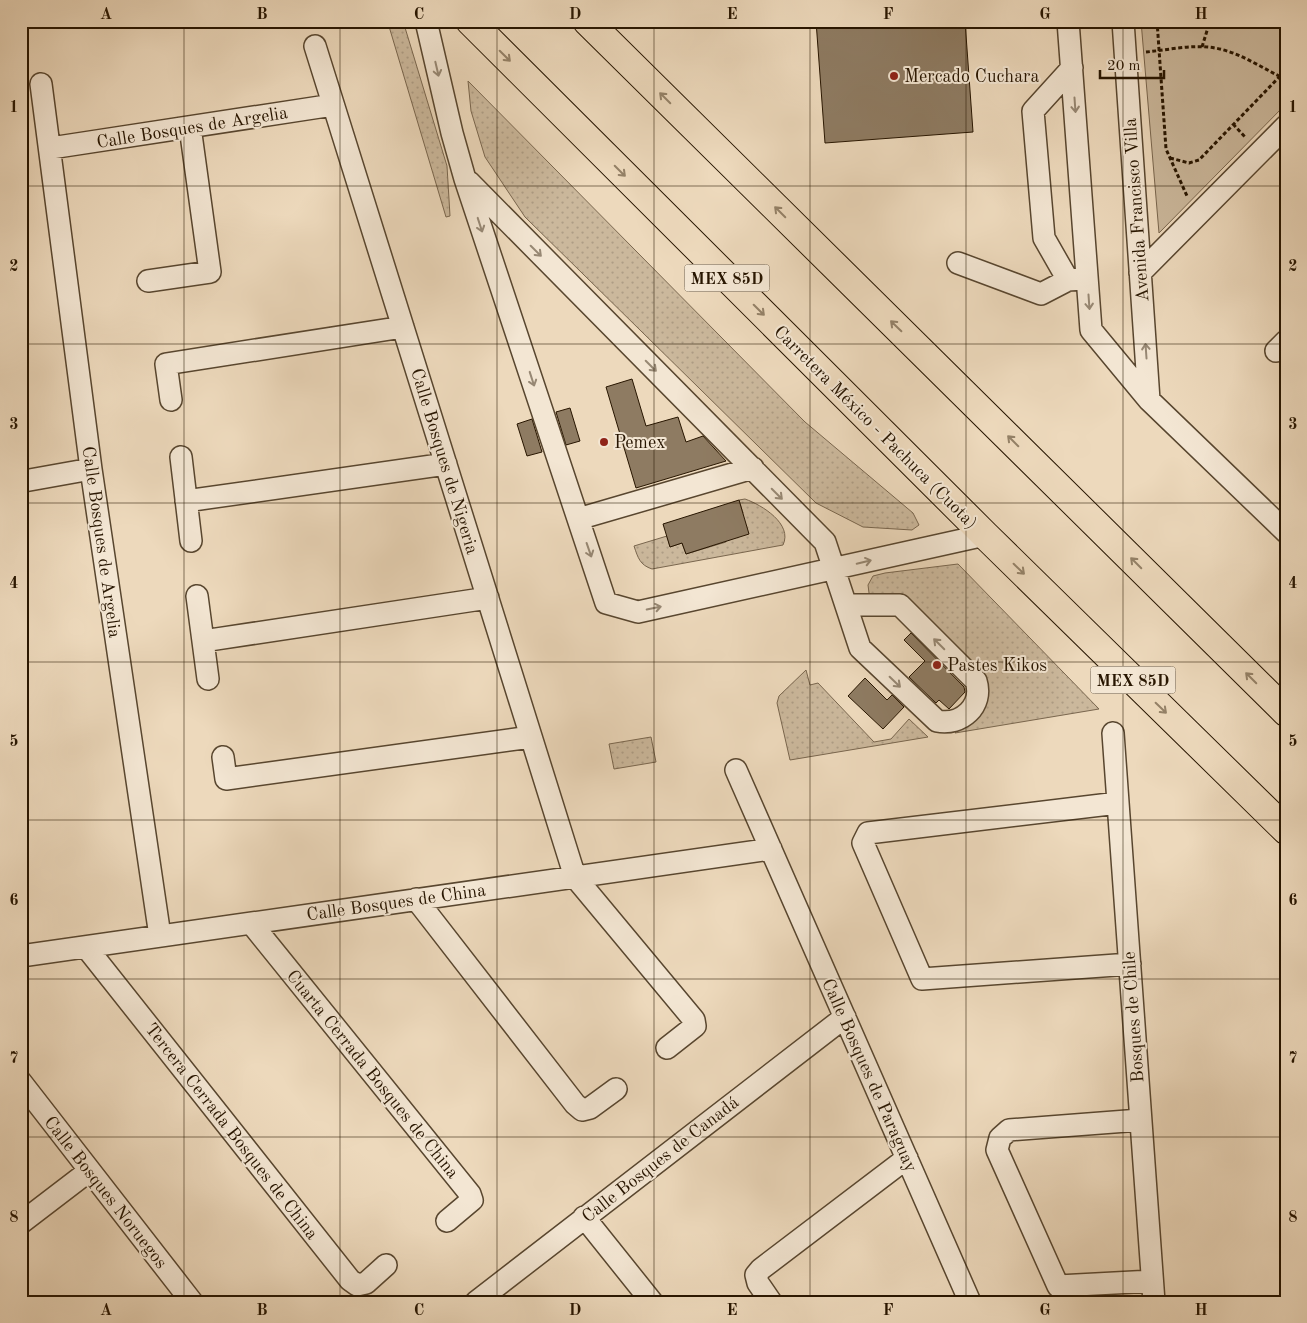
<svg xmlns="http://www.w3.org/2000/svg" width="1307" height="1323" font-family="'Old Standard TT',serif">
<style>
.grass{fill:url(#grass-dots);stroke:#79664e}
.green{fill:#cbb89c;stroke:#79664e}
.building{fill:#8e7b62;stroke:#271500}
.lines{fill:none;stroke-linecap:round;stroke-linejoin:round}
.minor-casing{stroke:#58462f;stroke-width:24}
.highway-casing{stroke:#271500;stroke-width:30}
.path{stroke:#271500;stroke-width:3;stroke-dasharray:4 2.5;stroke-linecap:butt}
.minor{stroke:#f3e6d3;stroke-width:21}
.highway{stroke:#edd9bc;stroke-width:28}
.oneway{stroke:#948167}
.oneway2{stroke:#978874}
.grid{fill:none;stroke:#271500;stroke-width:1;stroke-opacity:0.55}
.poi-dot{fill:#8f2418;stroke:#f3e6d3;stroke-width:2}
.labels{text-anchor:middle;stroke-width:4;stroke-linejoin:round;paint-order:stroke}
.shield{fill:#f3e6d3;stroke:#64543f;stroke-width:1}
.shield-label{font-size:16px;font-weight:bold;fill:#271500}
.poi-label{font-size:18px;fill:#271500;stroke:#f3e6d3;text-anchor:start}
.street-label{font-size:18px;fill:#271500;stroke:#f3e6d3}
.neatline{fill:none;stroke:#271500;stroke-width:2}
.grid-label{font-size:16px;text-anchor:middle;font-weight:bold;fill:#271500}
</style>
<defs>
<pattern id="grass-dots" width="8" height="8" patternUnits="userSpaceOnUse" patternTransform="scale(1.25)"><rect width="8" height="8" fill="#cbb89c"/><path d="M2 2h.1M6 6h.1" fill="none" stroke="#ae9d85" stroke-width="1.8" stroke-linecap="round"/></pattern>
</defs>
<rect width="100%" height="100%" fill="#edd9bc"/>
<filter id="stains"><feTurbulence type="fractalNoise" baseFrequency=".004" numOctaves="4"/><feColorMatrix values="0 0 0 0 .2 0 0 0 0 .09 0 0 0 0 .02 0 0 0 .5 -.17"/></filter>
<radialGradient id="worn" r=".72"><stop offset=".6" stop-color="#630" stop-opacity="0"/><stop offset="1" stop-color="#630" stop-opacity=".3"/></radialGradient>
<path class="grass" d="M 403,21 L 447,166 L 450,216 L 446,217 L 388,23 Z
M 468,81 L 805,422 L 913,513 L 919,525 L 912,530 L 863,527 L 816,503 L 525,217 L 485,157 L 471,111 Z
M 745,499 C 762,505 793,524 783,545 L 652,569 C 640,565 638,558 634,546 L 667,536 L 670,547 L 682,543 L 686,554 L 726,542 L 730,517 L 743,513 L 739,500 Z
M 958,564 L 1099,709 L 955,733 L 983,704 L 987,689 L 869,593 L 868,585 L 873,576 L 885,573 Z
M 806,670 L 810,685 L 818,683 L 874,742 L 891,739 L 909,719 L 928,737 L 790,760 L 777,703 L 779,696 Z
M 651,737 L 656,762 L 614,769 L 609,744 Z"/>
<path class="green" d="M 1141,21 L 1286,21 L 1286,104 L 1159,233 Z"/>
<path class="building" d="M 816,21 L 965,21 L 973,132 L 825,143 Z
M 632,379 L 646,426 L 678,417 L 686,442 L 703,436 L 726,461 L 636,488 L 606,387 Z
M 570,408 L 580,441 L 566,445 L 556,412 Z
M 532,419 L 542,452 L 527,456 L 517,424 Z
M 739,500 L 749,534 L 686,554 L 682,543 L 670,547 L 663,524 Z
M 911,633 L 964,687 L 965,692 L 949,709 L 939,700 L 936,703 L 909,677 L 925,661 L 904,640 Z
M 865,678 L 887,700 L 892,695 L 904,707 L 883,729 L 848,696 Z"/>
<g class="lines">
<g class="minor-casing">
<path id="minor" d="M 426,21 L 452,133 L 465,179 L 606,603 L 638,612 L 985,535
M 1068,21 L 1091,330 L 1149,400 L 1286,532
M 1123,21 L 1149,400
M 315,46 L 575,877 L 694,1020 L 695,1026 L 667,1048
M 41,84 L 91,469 L 160,936
M 51,148 L 333,105
M 469,182 L 825,542 L 860,648 L 937,721 C 961,726 984,706 976,681 L 900,605 L 846,605
M 958,263 L 1041,294 L 1068,280 L 1083,279
M 1140,273 L 1286,126
M 1068,280 L 1044,238 L 1033,111 L 1072,68
M 148,281 L 210,272 L 190,127
M 1276,351 L 1286,341
M 171,400 L 166,364 L 403,327
M 181,457 L 191,541
M 24,481 L 91,469
M 186,501 L 446,464
M 578,519 L 753,468
M 197,596 L 208,679
M 203,641 L 488,598
M 1113,733 L 1154,1302
M 223,757 L 226,779 L 531,737
M 736,770 L 970,1302
M 1118,803 L 868,833 L 863,843 L 922,979 L 1130,964
M 416,899 L 575,1104 L 582,1110 L 590,1108 L 616,1089
M 251,923 L 470,1194 L 472,1200 L 447,1221
M 86,947 L 350,1280 L 357,1285 L 366,1283 L 386,1265
M 21,956 L 771,849
M 21,1082 L 192,1302
M 1140,1120 L 1009,1130 L 1000,1138 L 997,1150 L 1058,1286 L 1152,1281
M 584,1217 L 652,1302
M 21,1223 L 89,1171
M 476,1302 L 845,1017
M 771,1302 L 758,1283 L 756,1275 L 761,1269 L 907,1158"/>
</g>
<g class="highway-casing">
<path id="highway" d="M 470,21 L 985,535 L 1286,830
M 587,21 L 1286,712"/>
</g>
<path class="path" d="M 1157,21 L 1166,149 L 1187,196
M 1202,47 L 1210,21
M 1146,52 C 1168,50 1193,44 1215,48 C 1238,52 1259,66 1279,76
M 1233,124 L 1246,138
M 1170,158 L 1189,163 L 1199,160 L 1286,70"/>
<use href="#minor" class="minor"/>
<use href="#highway" class="highway"/>
</g>
<defs><path id="oneway-shaft" d="M-6 0H5M1.5-3L5.5 0L1.5 3" fill="none" stroke-width="1.6" stroke-linecap="round" stroke-linejoin="round" transform="scale(1.25)"/></defs>
<g class="oneway">
<use href="#oneway-shaft" transform="translate(505 56) rotate(45)"/>
<use href="#oneway-shaft" transform="translate(665 98) rotate(-135)"/>
<use href="#oneway-shaft" transform="translate(620 171) rotate(45)"/>
<use href="#oneway-shaft" transform="translate(780 212) rotate(-135)"/>
<use href="#oneway-shaft" transform="translate(759 310) rotate(45)"/>
<use href="#oneway-shaft" transform="translate(896 326) rotate(-136)"/>
<use href="#oneway-shaft" transform="translate(1013 441) rotate(-135)"/>
<use href="#oneway-shaft" transform="translate(1136 563) rotate(-135)"/>
<use href="#oneway-shaft" transform="translate(1019 569) rotate(44)"/>
<use href="#oneway-shaft" transform="translate(1251 678) rotate(-135)"/>
<use href="#oneway-shaft" transform="translate(1161 708) rotate(44)"/>
</g>
<g class="oneway2">
<use href="#oneway-shaft" transform="translate(437 69) rotate(77)"/>
<use href="#oneway-shaft" transform="translate(1075 105) rotate(86)"/>
<use href="#oneway-shaft" transform="translate(480 225) rotate(72)"/>
<use href="#oneway-shaft" transform="translate(536 251) rotate(45)"/>
<use href="#oneway-shaft" transform="translate(1089 302) rotate(86)"/>
<use href="#oneway-shaft" transform="translate(1146 351) rotate(-94)"/>
<use href="#oneway-shaft" transform="translate(651 366) rotate(45)"/>
<use href="#oneway-shaft" transform="translate(532 379) rotate(72)"/>
<use href="#oneway-shaft" transform="translate(777 494) rotate(45)"/>
<use href="#oneway-shaft" transform="translate(589 550) rotate(71)"/>
<use href="#oneway-shaft" transform="translate(864 562) rotate(-13)"/>
<use href="#oneway-shaft" transform="translate(654 608) rotate(-12)"/>
<use href="#oneway-shaft" transform="translate(939 644) rotate(-135)"/>
<use href="#oneway-shaft" transform="translate(895 682) rotate(44)"/>
</g>
<path class="grid" d="M 184,21 L 184,1302M 340,21 L 340,1302M 497,21 L 497,1302M 654,21 L 654,1302M 810,21 L 810,1302M 966,21 L 966,1302M 1123,21 L 1123,1302M 21,186 L 1286,186M 21,344 L 1286,344M 21,503 L 1286,503M 21,662 L 1286,662M 21,820 L 1286,820M 21,979 L 1286,979M 21,1137 L 1286,1137"/>
<g class="poi-dot">
<circle cx="894" cy="76" r="5"/>
<circle cx="604" cy="442" r="5"/>
<circle cx="937" cy="665" r="5"/>
</g>
<g class="labels">
<g class="shield">
<rect x="684.5" y="264.5" width="85" height="27" rx="4"/>
<rect x="1090.5" y="666.5" width="85" height="27" rx="4"/>
</g>
<g class="shield-label">
<text x="727" y="284">MEX 85D</text>
<text x="1133" y="686">MEX 85D</text>
</g>
<g class="poi-label">
<text x="904" y="82">Mercado Cuchara</text>
<text x="614" y="448">Pemex</text>
<text x="947" y="671">Pastes Kikos</text>
</g>
<g class="street-label">
<text transform="translate(192 127) rotate(-9)" y="6">Calle Bosques de Argelia</text>
<text transform="translate(1136 210) rotate(-94)" y="6">Avenida Francisco Villa</text>
<text transform="translate(876 427) rotate(45)" y="6">Carretera México - Pachuca (Cuota)</text>
<text transform="translate(445 461) rotate(73)" y="6">Calle Bosques de Nigeria</text>
<text transform="translate(102 542) rotate(82)" y="6">Calle Bosques de Argelia</text>
<text transform="translate(396 902) rotate(-8)" y="6">Calle Bosques de China</text>
<text transform="translate(1133 1017) rotate(-94)" y="6">Bosques de Chile</text>
<text transform="translate(373 1074) rotate(51)" y="6">Cuarta Cerrada Bosques de China</text>
<text transform="translate(870 1075) rotate(66)" y="6">Calle Bosques de Paraguay</text>
<text transform="translate(232 1131) rotate(52)" y="6">Tercera Cerrada Bosques de China</text>
<text transform="translate(660 1159) rotate(-38)" y="6">Calle Bosques de Canadá</text>
<text transform="translate(106 1192) rotate(52)" y="6">Calle Bosques Noruegos</text>
</g>
</g>
<rect width="1307" height="1323" fill="none" stroke="#edd9bc" stroke-width="55"/>
<path d="M1100 70v8h64v-8" fill="none" stroke="#271500" stroke-width="2.5"/>
<text x="1107" y="70" font-size="15" fill="#271500" stroke="#f3e6d3" stroke-width="4" paint-order="stroke">20 m</text>
<rect x="28" y="28" width="1252" height="1268" class="neatline"/>
<g class="grid-label">
<text x="106" y="19">A</text>
<text x="262" y="19">B</text>
<text x="419" y="19">C</text>
<text x="575" y="19">D</text>
<text x="732" y="19">E</text>
<text x="888" y="19">F</text>
<text x="1045" y="19">G</text>
<text x="1201" y="19">H</text>
<text x="14" y="112">1</text>
<text x="1293" y="112">1</text>
<text x="14" y="271">2</text>
<text x="1293" y="271">2</text>
<text x="14" y="429">3</text>
<text x="1293" y="429">3</text>
<text x="14" y="588">4</text>
<text x="1293" y="588">4</text>
<text x="14" y="746">5</text>
<text x="1293" y="746">5</text>
<text x="14" y="905">6</text>
<text x="1293" y="905">6</text>
<text x="14" y="1063">7</text>
<text x="1293" y="1063">7</text>
<text x="14" y="1222">8</text>
<text x="1293" y="1222">8</text>
<text x="106" y="1315">A</text>
<text x="262" y="1315">B</text>
<text x="419" y="1315">C</text>
<text x="575" y="1315">D</text>
<text x="732" y="1315">E</text>
<text x="888" y="1315">F</text>
<text x="1045" y="1315">G</text>
<text x="1201" y="1315">H</text>
</g>
<rect width="100%" height="100%" filter="url(#stains)"/>
<rect width="100%" height="100%" fill="url(#worn)"/>
</svg>
